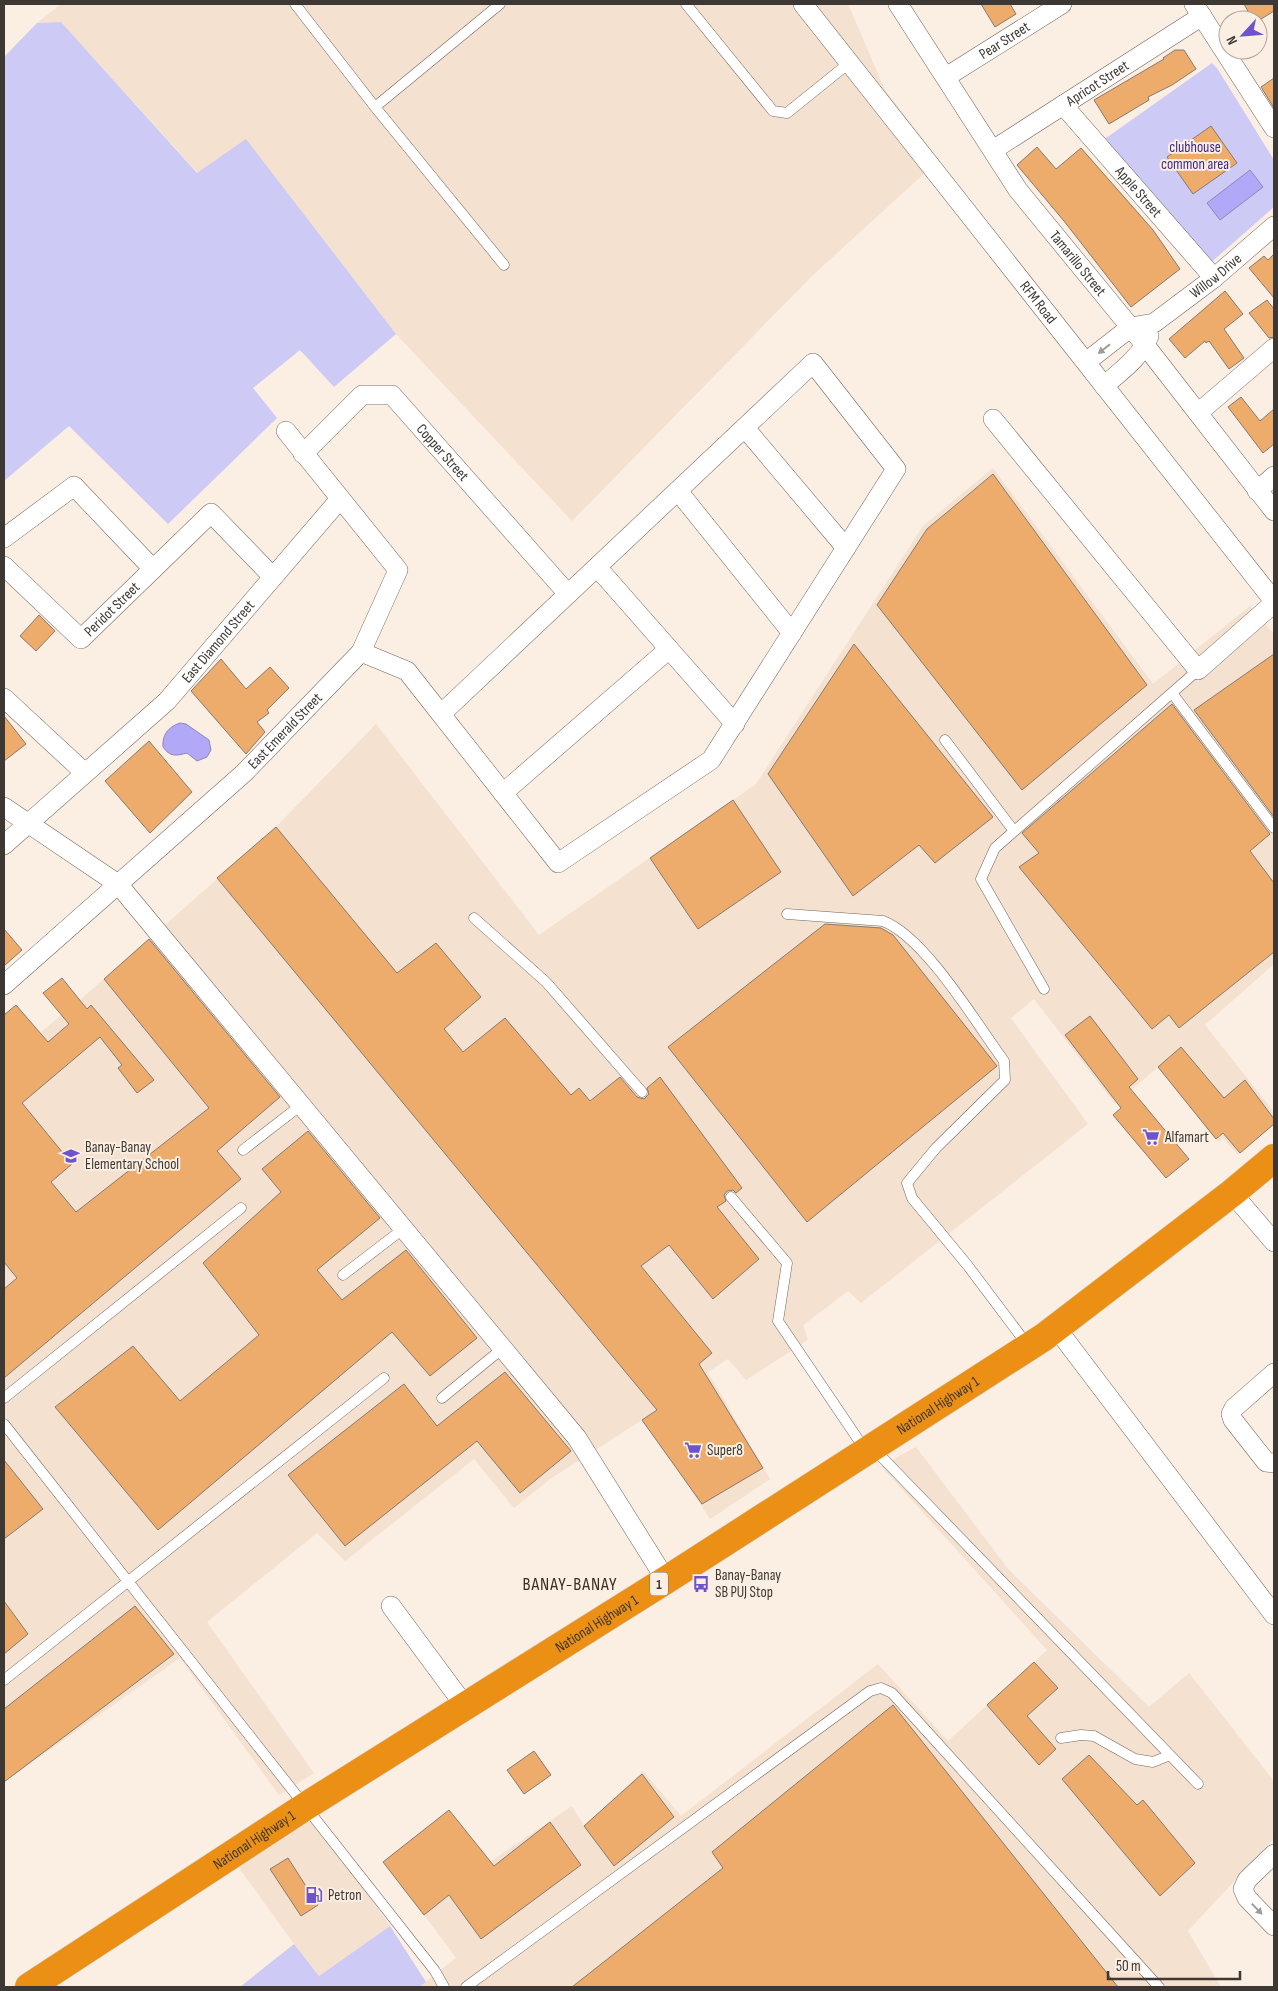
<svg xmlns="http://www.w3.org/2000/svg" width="1278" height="1991" font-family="'Sofia Sans Condensed',sans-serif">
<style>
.built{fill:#f4e1d0}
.green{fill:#cdcaf6}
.water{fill:#b1a9f7;stroke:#8e87bc}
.building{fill:#edac6c;stroke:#867a70}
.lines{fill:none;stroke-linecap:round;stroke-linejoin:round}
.lane-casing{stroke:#71665c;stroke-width:11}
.street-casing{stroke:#71665c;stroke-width:20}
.highway-casing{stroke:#d4d3d2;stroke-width:29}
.lane{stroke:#fff;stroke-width:10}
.street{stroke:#fff;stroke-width:19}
.highway{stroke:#ec9015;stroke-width:28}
.oneway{fill:#9e9c99}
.labels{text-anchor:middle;stroke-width:4;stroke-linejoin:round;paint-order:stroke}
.shield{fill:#fbeee2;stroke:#766f68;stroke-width:1}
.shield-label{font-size:14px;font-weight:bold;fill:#3d3833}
.street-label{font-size:15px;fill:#3d3833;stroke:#fbeee2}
.park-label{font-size:15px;fill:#3f2b84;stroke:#fbeee2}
.poi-label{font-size:15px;fill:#3d3833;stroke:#fbeee2;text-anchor:start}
.quarter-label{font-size:18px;letter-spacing:1px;fill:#372e25;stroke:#fbeee2}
</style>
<rect width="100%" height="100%" fill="#fbeee2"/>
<path class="built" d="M 61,4 L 848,4 L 885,90 L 939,160 L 813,275 L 572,521 L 396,334 L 246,140 L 198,173 L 61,22 L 37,23 Z
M 993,468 L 1153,684 L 1250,606 L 1274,634 L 1274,964 L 1205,1025 L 1274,1112 L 1274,1124 L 1238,1155 L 1223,1138 L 1219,1142 L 1158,1067 L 1115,1104 L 1034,999 L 1011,1018 L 1088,1124 L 861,1303 L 848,1291 L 803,1325 L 808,1340 L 746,1380 L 728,1359 L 708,1372 L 770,1479 L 710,1519 L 646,1421 L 673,1398 L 642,1420 L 553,1477 L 514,1508 L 474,1459 L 345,1561 L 317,1533 L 207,1622 L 314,1773 L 279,1795 L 180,1658 L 4,1782 L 4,1063 L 88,993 L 276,827 L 376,724 L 539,935 L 756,784 L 923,526 Z
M 916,1447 L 1008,1569 L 1149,1707 L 1189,1673 L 1274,1781 L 1274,1838 L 1188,1931 L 1221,1987 L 419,1987 L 456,1958 L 424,1915 L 490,1862 L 572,1806 L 584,1826 L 643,1771 L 681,1816 L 878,1664 L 948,1741 L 1047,1650 L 881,1466 Z
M 310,1813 L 390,1926 L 319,1976 L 294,1944 L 237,1865 Z"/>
<path class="green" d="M 61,22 L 197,173 L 246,139 L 396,334 L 334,387 L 300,350 L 253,388 L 277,418 L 168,524 L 69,426 L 4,481 L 4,57 L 37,23 Z
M 1212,63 L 1217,68 L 1274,160 L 1274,207 L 1207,266 L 1099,143 Z
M 390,1926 L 426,1982 L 419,1987 L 240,1987 L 294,1944 L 319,1976 Z"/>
<path class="water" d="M 1250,170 L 1263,187 L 1220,220 L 1207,203 Z
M 180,723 L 186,724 L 209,740 L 211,750 L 207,757 L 197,761 L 187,753 C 176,756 170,757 163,747 C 162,735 168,727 180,723 Z"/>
<path class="building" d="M 981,4 L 1010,4 L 1016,14 L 995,27 Z
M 1244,4 L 1274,4 L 1274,11 L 1258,21 L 1253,20 Z
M 1175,50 L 1184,50 L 1196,69 L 1172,85 L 1148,97 L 1149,100 L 1109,124 L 1094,100 L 1164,59 L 1163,58 Z
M 1274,78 L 1274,108 L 1261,87 Z
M 1211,126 L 1237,163 L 1193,194 L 1167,157 Z
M 1037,147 L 1056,169 L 1081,148 L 1153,230 L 1180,269 L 1131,307 L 1064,221 L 1017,165 Z
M 1274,254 L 1274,298 L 1249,268 L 1264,256 L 1268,260 Z
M 1225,291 L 1243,314 L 1224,329 L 1244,358 L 1229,369 L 1209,341 L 1206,343 L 1205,341 L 1185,358 L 1169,339 Z
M 1267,300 L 1274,309 L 1274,337 L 1269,338 L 1249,313 Z
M 1241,397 L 1260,421 L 1274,409 L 1274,444 L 1263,453 L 1228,407 Z
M 993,474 L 1147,685 L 1022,790 L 877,605 L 927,529 Z
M 39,615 L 55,631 L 36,651 L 20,636 Z
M 854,644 L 993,817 L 935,863 L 919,845 L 853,896 L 768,774 Z
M 1274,654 L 1274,817 L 1194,710 Z
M 221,659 L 246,689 L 270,667 L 289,688 L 267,710 L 269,713 L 257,722 L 265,732 L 246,754 L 191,691 Z
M 1172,704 L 1270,834 L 1250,851 L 1274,883 L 1274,952 L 1179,1028 L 1169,1015 L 1152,1029 L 1019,867 L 1039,853 L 1022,833 Z
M 4,716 L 26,744 L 4,761 Z
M 149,741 L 192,792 L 150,833 L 105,781 Z
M 733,800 L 781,872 L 698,929 L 650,858 Z
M 276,827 L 397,973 L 436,943 L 481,997 L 444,1029 L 463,1052 L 505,1018 L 571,1095 L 579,1088 L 590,1101 L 620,1077 L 637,1097 L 644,1099 L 649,1094 L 647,1088 L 660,1077 L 742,1188 L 736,1193 L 733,1190 L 727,1191 L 724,1195 L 726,1201 L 717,1207 L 759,1259 L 713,1299 L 669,1245 L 641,1266 L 712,1353 L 699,1364 L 763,1468 L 702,1504 L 642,1420 L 657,1410 L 217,878 Z
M 825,924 L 881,928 L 893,935 L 997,1066 L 807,1222 L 668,1047 Z
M 4,929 L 22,950 L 4,966 Z
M 149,939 L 280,1097 L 217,1151 L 241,1179 L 4,1378 L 4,1289 L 17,1278 L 4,1262 L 4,1015 L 16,1005 L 48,1042 L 69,1024 L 43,993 L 62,978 L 87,1009 L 91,1005 L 154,1080 L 137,1093 L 118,1068 L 122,1065 L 100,1037 L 22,1103 L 72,1164 L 51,1182 L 76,1212 L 209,1108 L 104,979 Z
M 1090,1016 L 1138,1079 L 1129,1087 L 1189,1159 L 1166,1178 L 1113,1115 L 1121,1108 L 1065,1035 Z
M 1181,1047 L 1224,1098 L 1245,1080 L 1274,1119 L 1274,1124 L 1240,1153 L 1223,1133 L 1216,1139 L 1158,1067 Z
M 308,1131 L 380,1218 L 317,1270 L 342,1300 L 406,1250 L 477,1338 L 430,1376 L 392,1332 L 158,1530 L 55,1407 L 133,1346 L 180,1401 L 259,1335 L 203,1263 L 281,1192 L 262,1169 Z
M 505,1372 L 571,1451 L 520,1493 L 477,1441 L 345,1546 L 288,1475 L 404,1384 L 437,1426 Z
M 4,1460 L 43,1509 L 4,1539 Z
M 4,1601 L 28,1634 L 4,1654 Z
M 135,1606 L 174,1654 L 4,1782 L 4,1709 Z
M 1034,1662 L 1058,1688 L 1027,1716 L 1056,1749 L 1039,1765 L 987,1705 Z
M 893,1705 L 1118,1987 L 572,1987 L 723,1868 L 712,1852 Z
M 534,1751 L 551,1775 L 524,1794 L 507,1770 Z
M 1089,1755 L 1137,1805 L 1143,1800 L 1195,1863 L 1160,1896 L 1062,1779 Z
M 642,1774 L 674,1817 L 614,1866 L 584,1826 Z
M 449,1810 L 494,1866 L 550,1822 L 581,1865 L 481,1939 L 449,1895 L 424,1915 L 383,1862 Z
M 288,1858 L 318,1905 L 301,1916 L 270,1869 Z"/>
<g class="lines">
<g class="lane-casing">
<path id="lane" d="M 295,4 L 375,107 L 500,4
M 686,4 L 773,111 L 787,113 L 849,63
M 375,107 L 504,265
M 1172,693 L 1274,828
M 945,740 L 1014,831
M 787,914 L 883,921 C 925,937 976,1023 1004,1061 L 1005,1080 L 936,1148 L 907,1183 L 912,1198 L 968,1266 L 1029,1347
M 474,918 L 546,982 L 642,1092
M 1044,989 L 981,879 L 995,848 L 1198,670
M 243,1150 L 301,1105
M 731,1197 L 787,1263 L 778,1321 L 866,1451
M 343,1275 L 403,1229
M 4,1398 L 241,1208
M 442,1398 L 503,1348
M 4,1424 L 435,1971 L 444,1987
M 873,1448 L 1198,1784
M 4,1680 L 384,1378
M 1061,1738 L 1081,1735 L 1094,1736 L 1135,1759 L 1153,1762 L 1170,1755
M 466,1987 L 870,1691 L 881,1688 L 892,1693 L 1159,1987"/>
</g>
<g class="street-casing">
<g id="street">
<path id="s1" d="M 803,4 L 1274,601"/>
<path id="s2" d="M 898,4 L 1018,190 L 1145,345 L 1274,511"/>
<path d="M 1194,4 L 1274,128"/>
<path id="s3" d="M 946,77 L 1062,4"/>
<path id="s4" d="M 1063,105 L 1214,278"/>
<path id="s5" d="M 993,150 L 1202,16"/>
<path id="s6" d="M 1086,362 L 1131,327 L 1154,323 L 1214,278 L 1274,226"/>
<path d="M 1104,386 C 1121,371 1141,357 1149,336"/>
<path d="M 1198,413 L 1274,348"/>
<path d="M 993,419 L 1198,670 L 1274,603"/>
<path d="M 745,428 L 846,548"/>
<path id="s7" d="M 303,454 L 362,395 L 392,395 L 568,594"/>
<path d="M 678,491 L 792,633"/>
<path d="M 1257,491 L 1274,476"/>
<path d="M 4,538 L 74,486 L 153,569"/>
<path id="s8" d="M 4,566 L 81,639 L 211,513 L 273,577"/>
<path d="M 597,567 L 735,724"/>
<path d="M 361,652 L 407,671 L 558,863 L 711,760 L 896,469 L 813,363 L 441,714"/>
<path d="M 4,698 L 85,773"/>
<path d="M 503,793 L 669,649"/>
<path d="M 4,807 L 118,884 L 577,1438 L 666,1580"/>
<path id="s9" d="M 4,845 L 167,701 L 340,499"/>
<path id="s10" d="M 4,985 L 244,773 L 361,652 L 398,570 L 286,431"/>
<path d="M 1232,1193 L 1274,1242"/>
<path d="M 1057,1329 L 1274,1615"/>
<path d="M 1274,1373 L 1234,1408 L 1231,1414 L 1233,1420 L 1266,1462 L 1274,1463"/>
<path d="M 391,1606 L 465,1706"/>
<path d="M 1274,1854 L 1247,1880 L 1243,1889 L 1247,1898 L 1274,1926"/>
</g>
</g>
<g class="highway-casing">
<g id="highway">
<path id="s11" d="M 29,1987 L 306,1806 L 666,1580 L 1044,1337 L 1232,1193 L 1274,1158"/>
</g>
</g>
<use href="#lane" class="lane"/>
<use href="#street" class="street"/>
<use href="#highway" class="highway"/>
</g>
<defs><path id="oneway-solid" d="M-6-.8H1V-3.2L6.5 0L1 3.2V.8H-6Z" transform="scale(1.25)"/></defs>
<g class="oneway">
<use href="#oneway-solid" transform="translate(1104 349) rotate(142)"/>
<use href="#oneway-solid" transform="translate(1257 1909) rotate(46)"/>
</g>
<defs>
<g id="supermarket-bare" transform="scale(1.35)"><path d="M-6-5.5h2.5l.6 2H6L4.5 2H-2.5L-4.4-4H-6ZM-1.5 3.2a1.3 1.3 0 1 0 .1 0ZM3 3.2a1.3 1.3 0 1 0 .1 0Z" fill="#6d54ce" stroke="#fbeee2" stroke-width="2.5" paint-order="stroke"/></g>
<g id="school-bare" transform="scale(1.35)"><path d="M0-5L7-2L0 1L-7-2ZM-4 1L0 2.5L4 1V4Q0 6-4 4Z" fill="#6d54ce" stroke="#fbeee2" stroke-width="2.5" paint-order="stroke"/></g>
<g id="bus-bare" transform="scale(1.35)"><path d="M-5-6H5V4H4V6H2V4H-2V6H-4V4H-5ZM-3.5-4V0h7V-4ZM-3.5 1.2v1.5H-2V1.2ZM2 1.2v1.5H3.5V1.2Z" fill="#6d54ce" stroke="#fbeee2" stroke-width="2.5" paint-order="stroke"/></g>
<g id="fuel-bare" transform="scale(1.35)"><path d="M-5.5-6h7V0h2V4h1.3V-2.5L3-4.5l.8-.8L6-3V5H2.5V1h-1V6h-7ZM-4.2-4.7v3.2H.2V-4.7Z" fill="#6d54ce" stroke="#fbeee2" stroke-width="2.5" paint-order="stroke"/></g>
</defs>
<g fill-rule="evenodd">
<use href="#supermarket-bare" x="1151" y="1137"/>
<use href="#school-bare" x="71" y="1156"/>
<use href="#supermarket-bare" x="693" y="1450"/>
<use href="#bus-bare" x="701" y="1584"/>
<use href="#fuel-bare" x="314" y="1895"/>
</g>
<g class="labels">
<rect class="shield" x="650" y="1572.5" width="18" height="23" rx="4"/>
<g class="shield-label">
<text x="659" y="1589">1</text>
</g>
<g class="street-label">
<text dy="5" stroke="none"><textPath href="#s3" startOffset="69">Pear Street</textPath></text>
<text dy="5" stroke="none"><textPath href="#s5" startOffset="124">Apricot Street</textPath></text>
<text dy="5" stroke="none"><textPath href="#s4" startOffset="115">Apple Street</textPath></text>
<text dy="5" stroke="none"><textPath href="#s2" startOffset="316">Tamarillo Street</textPath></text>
<text dy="5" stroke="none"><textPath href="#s6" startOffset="158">Willow Drive</textPath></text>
<text dy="5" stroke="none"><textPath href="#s1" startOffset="380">RFM Road</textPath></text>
<text dy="5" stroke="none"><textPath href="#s7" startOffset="190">Copper Street</textPath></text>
<text dy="5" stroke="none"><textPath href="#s8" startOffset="149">Peridot Street</textPath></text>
<text dy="5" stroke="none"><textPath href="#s9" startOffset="296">East Diamond Street</textPath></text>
<text dy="5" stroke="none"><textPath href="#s10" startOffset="379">East Emerald Street</textPath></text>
<text dy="5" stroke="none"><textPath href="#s11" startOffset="1079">National Highway 1</textPath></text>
<text dy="5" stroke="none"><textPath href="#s11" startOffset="674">National Highway 1</textPath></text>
<text dy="5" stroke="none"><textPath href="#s11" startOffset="269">National Highway 1</textPath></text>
</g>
<g class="park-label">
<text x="1195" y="152">clubhouse<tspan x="1195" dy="17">common area</tspan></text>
</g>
<g class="poi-label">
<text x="1165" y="1142">Alfamart</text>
<text x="85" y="1152">Banay-Banay<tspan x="85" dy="17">Elementary School</tspan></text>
<text x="707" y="1455">Super8</text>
<text x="715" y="1580">Banay-Banay<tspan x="715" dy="17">SB PUJ Stop</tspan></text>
<text x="328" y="1900">Petron</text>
</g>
<g class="quarter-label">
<text x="570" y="1590">BANAY-BANAY</text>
</g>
</g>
<rect width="1278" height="1991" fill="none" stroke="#3d3833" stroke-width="10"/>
<g transform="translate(1243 35) rotate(244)"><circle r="24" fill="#fbeee2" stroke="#afa59c"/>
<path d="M0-4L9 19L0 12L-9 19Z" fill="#6d54ce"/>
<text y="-8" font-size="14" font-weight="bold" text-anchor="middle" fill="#3d3833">N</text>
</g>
<path d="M1108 1971v8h132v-8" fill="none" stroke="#3d3833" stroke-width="2.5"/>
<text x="1116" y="1971" font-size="15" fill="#3d3833" stroke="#fbeee2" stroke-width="4" paint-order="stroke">50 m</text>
</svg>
